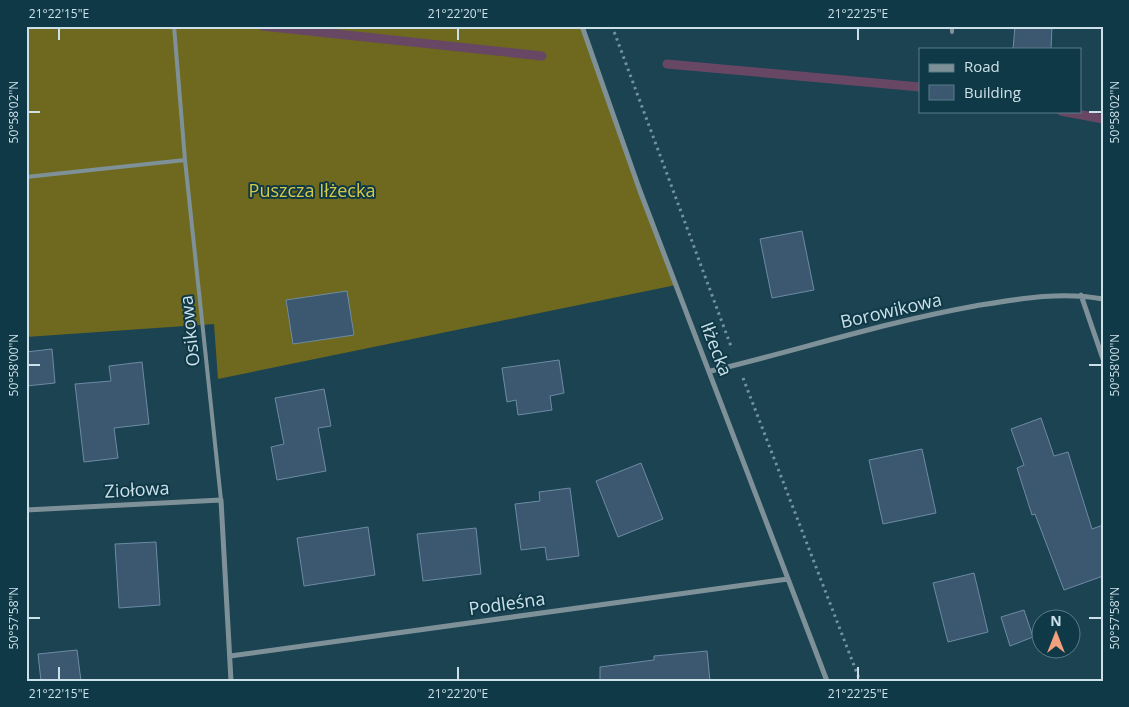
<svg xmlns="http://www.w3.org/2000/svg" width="1129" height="707" font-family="'Open Sans',sans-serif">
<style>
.forest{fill:#6e691e}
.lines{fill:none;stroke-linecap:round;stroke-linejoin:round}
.stream{stroke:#684764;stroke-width:9}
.building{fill:#3c5870;stroke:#6d8ba4}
.path{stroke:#74929e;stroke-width:3;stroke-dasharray:2.5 4;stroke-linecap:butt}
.lane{stroke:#7f9198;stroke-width:4}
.street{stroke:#7f9198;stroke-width:5}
.ticks{fill:none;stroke:#cbe0e9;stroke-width:2}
.labels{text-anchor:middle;stroke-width:4;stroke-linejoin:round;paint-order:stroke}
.park-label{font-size:18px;fill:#d5cb48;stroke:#103947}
.street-label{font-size:18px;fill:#cbe0e9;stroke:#103947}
.neatline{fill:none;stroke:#cbe0e9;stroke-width:2}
.ticks-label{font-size:12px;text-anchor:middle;fill:#cbe0e9}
</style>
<rect width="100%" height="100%" fill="#1b4352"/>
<path class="forest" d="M 26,26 L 582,26 L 676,285 L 218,379 L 214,324 L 26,337 Z"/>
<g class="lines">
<path class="stream" d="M 262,26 L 542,56
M 667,64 L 920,87
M 1061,111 L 1103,119"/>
</g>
<path class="building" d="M 1015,26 L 1052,26 L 1051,49 L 1013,49 Z
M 802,231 L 814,290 L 772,298 L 760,239 Z
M 347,291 L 354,335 L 293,344 L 286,300 Z
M 52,349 L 55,383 L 26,386 L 26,352 Z
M 559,360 L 564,393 L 550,396 L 552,410 L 518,415 L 516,400 L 507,402 L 502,368 Z
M 142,362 L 149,424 L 114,428 L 118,458 L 84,462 L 75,384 L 111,381 L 109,366 Z
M 324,389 L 331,426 L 318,428 L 326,471 L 277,480 L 271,447 L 284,444 L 275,398 Z
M 1041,418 L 1054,456 L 1068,452 L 1092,529 L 1103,525 L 1103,576 L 1064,590 L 1035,514 L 1032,515 L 1017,468 L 1024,465 L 1011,429 Z
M 922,449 L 936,513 L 883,524 L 869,460 Z
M 641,463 L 663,519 L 618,537 L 596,481 Z
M 570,488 L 579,556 L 547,560 L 545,547 L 521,550 L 515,504 L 540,501 L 539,492 Z
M 368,527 L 375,575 L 304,586 L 297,538 Z
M 476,528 L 481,574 L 423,581 L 417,534 Z
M 156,542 L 160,605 L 119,608 L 115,544 Z
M 974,573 L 988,632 L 948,642 L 933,583 Z
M 1024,610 L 1033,637 L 1010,646 L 1001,617 Z
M 77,650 L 81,681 L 41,681 L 38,654 Z
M 707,651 L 710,681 L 600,681 L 600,667 L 654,660 L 654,656 Z"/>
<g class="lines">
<path class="path" d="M 612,26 L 732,349
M 743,378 L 860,681"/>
<path class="lane" d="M 174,26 L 185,160 L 221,500
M 952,32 L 952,26
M 26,177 L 185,160"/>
<path class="street" d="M 582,26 L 640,191 L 827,681
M 1081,295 L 1103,359
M 711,371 C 799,350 885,322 975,306 C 1018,299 1060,291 1103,299
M 26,510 L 221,500 L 231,681
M 230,656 L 788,579"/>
</g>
<path class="ticks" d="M 59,28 L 59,40M 458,28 L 458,40M 858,28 L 858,40M 28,112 L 40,112M 1089,112 L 1102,112M 28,365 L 40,365M 1089,365 L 1102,365M 28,618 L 40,618M 1089,618 L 1102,618M 59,667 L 59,680M 458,667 L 458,680M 858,667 L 858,680"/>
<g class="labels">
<g class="park-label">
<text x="312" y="197">Puszcza Iłżecka</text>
</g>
<g class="street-label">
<text transform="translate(891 311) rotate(-13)" y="6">Borowikowa</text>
<text transform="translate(190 331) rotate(-96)" y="6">Osikowa</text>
<text transform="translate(716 349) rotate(69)" y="6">Iłżecka</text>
<text transform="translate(137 490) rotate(-3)" y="6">Ziołowa</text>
<text transform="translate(507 604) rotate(-8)" y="6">Podleśna</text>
</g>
</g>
<rect width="1129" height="707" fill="none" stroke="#103947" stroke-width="55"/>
<rect x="919" y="48" width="162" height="65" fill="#103947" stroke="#5b7c88"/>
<rect x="929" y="64" width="25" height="8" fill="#7f9198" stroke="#5b7c88"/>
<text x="964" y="72" font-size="15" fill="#cbe0e9">Road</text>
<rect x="929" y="85" width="25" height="15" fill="#3c5870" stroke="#5b7c88"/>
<text x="964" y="98" font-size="15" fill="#cbe0e9">Building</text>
<g transform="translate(1056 634)"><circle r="24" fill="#103947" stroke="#5b7c88"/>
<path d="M0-4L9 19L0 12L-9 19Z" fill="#f1a17d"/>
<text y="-8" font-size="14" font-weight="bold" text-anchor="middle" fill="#cbe0e9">N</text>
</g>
<rect x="28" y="28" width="1074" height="652" class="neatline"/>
<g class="ticks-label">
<text x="59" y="18">21°22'15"E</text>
<text x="458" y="18">21°22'20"E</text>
<text x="858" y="18">21°22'25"E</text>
<text transform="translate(14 112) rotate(-90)" y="4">50°58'02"N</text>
<text transform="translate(1115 112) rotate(-90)" y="4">50°58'02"N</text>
<text transform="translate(14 365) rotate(-90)" y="4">50°58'00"N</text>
<text transform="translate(1115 365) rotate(-90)" y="4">50°58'00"N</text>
<text transform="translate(14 618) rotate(-90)" y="4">50°57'58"N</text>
<text transform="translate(1115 618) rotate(-90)" y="4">50°57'58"N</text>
<text x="59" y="698">21°22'15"E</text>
<text x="458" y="698">21°22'20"E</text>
<text x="858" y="698">21°22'25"E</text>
</g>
</svg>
